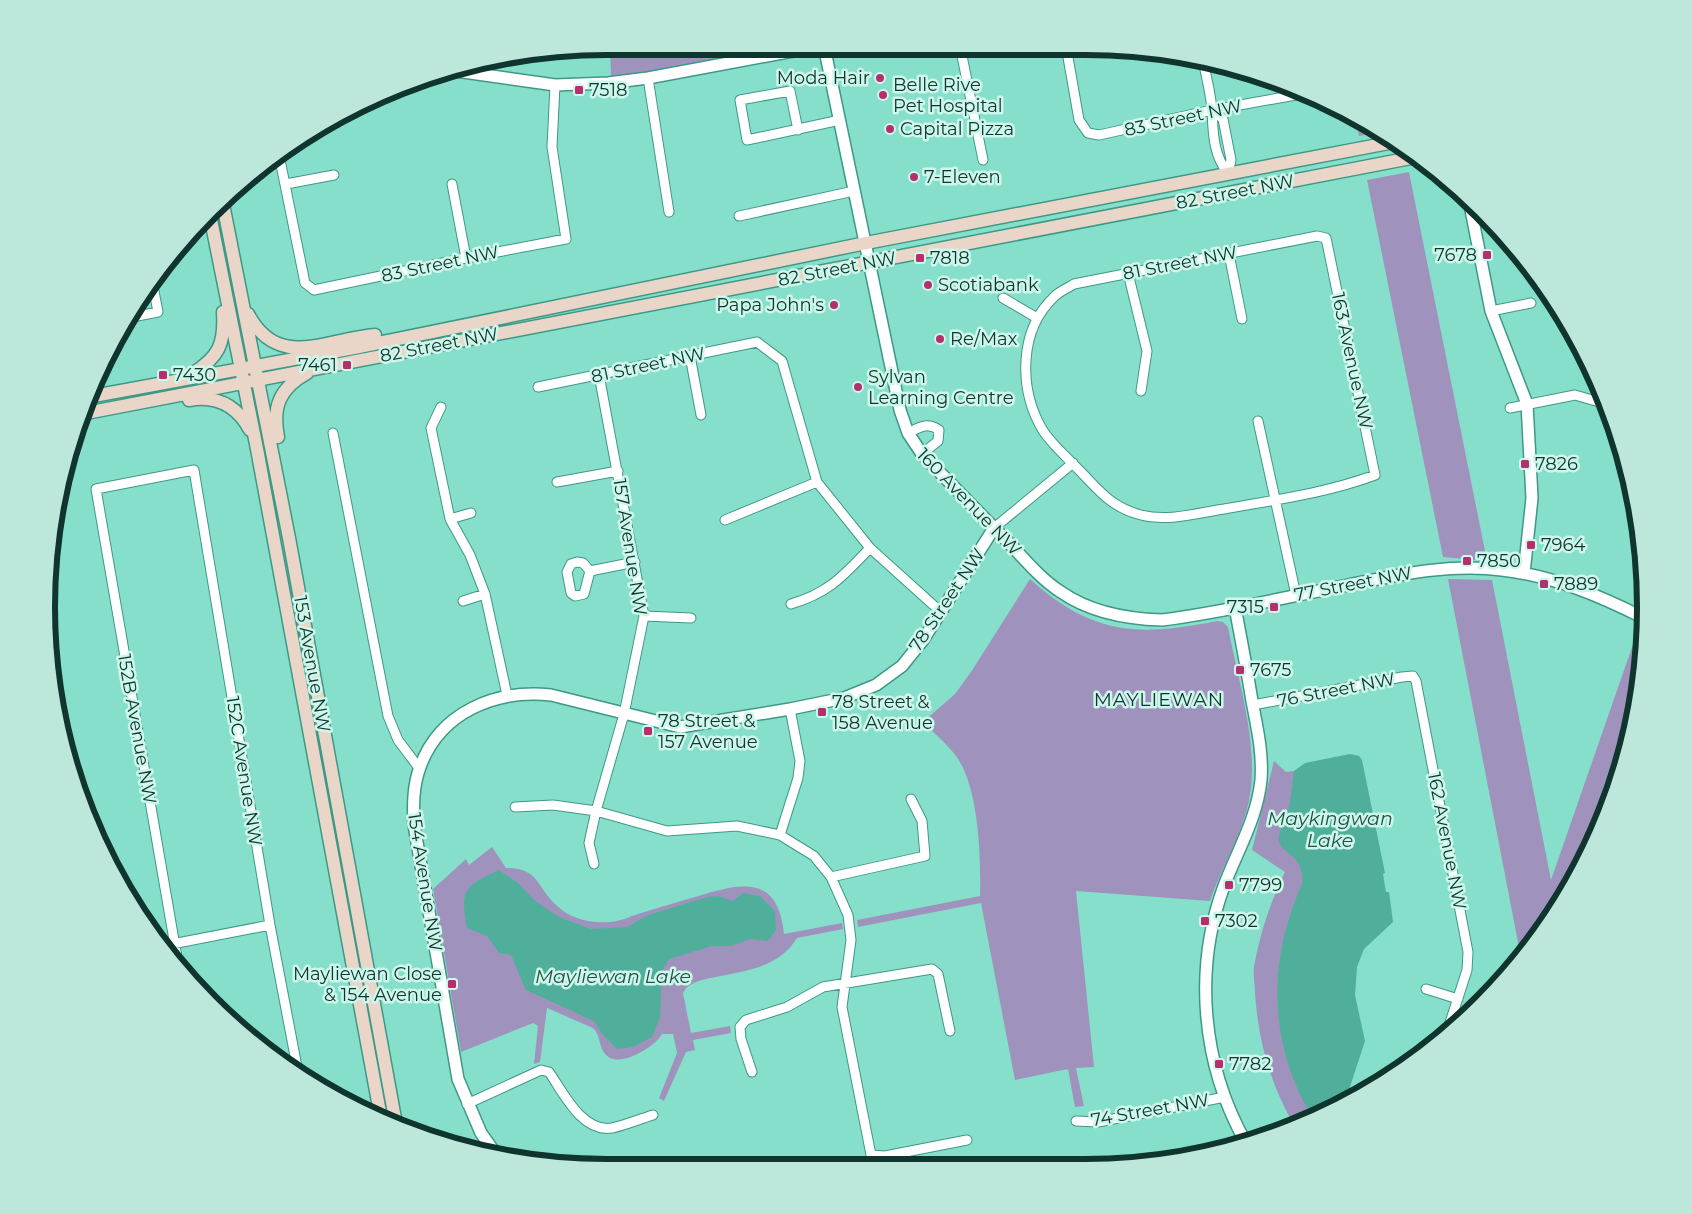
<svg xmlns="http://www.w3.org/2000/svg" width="1692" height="1214" font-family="Montserrat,sans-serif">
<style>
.green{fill:#9f93be}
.water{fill:#4faf9a}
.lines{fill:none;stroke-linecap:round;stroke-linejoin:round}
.minor-casing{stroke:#3d9986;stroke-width:11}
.tertiary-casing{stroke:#3d9986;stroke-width:14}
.secondary-casing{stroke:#3d9986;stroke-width:15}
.minor{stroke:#fff;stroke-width:9}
.tertiary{stroke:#fff;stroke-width:11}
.secondary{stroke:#e9d6c8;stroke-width:12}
.poi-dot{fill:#b62e6d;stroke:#cdf7eb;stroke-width:2}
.labels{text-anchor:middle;stroke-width:5;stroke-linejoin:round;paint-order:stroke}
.poi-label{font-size:18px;fill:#0f352e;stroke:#cdf7eb;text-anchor:start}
.street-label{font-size:18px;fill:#0f352e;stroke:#cdf7eb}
.neighbourhood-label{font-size:19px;letter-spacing:1px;fill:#0f352e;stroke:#cdf7eb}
.water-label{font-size:19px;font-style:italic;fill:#265047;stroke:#cdf7eb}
.rim{fill:none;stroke:#0f352e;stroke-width:6}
</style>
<rect width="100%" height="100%" fill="#86dfca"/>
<path class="green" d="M 610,46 L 727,46 L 727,57 L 650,72 L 611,76 Z
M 1355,116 L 1380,132 L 1359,136 Z
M 1409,172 L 1487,561 L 1443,557 L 1367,180 Z
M 1030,579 C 1092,635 1138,637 1217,621 L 1223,622 L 1228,627 C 1238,680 1260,748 1249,801 C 1242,834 1221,868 1210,901 L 1076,891 L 1094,1067 L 1076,1068 L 1084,1106 L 1075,1107 L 1068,1069 L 1015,1080 L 981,903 L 858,927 L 857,920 L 980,896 C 981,858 979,787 956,756 C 947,744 934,733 923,722 L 955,694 L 971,672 Z
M 1448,579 L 1492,580 L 1551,880 L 1638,630 L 1644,634 L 1637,689 L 1570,884 L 1530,949 L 1521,958 Z
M 1274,761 L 1286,772 L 1294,771 L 1293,831 L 1309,869 L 1317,1096 L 1349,1088 L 1360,1092 L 1333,1110 L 1294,1125 C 1270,1084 1258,1040 1255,993 C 1255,985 1253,975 1254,967 C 1260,933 1270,903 1285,872 L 1252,850 Z
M 492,847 L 506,868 C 539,868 536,886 556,905 C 575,924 609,927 632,916 C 653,909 674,903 695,897 C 740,883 778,873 784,934 L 842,923 L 843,929 L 797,938 C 779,967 747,971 716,977 C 706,979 694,981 687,987 L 683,993 L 691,1033 L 730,1026 L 731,1033 L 693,1040 L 695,1050 L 686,1052 L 664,1101 L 659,1098 L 677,1053 L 673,1034 L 662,1034 C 655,1047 619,1069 606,1055 C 598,1047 601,1035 593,1028 L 547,1008 L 540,1062 L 534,1064 L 538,1026 L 533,1023 L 461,1052 L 433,889 L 466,859 L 469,865 Z"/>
<path class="water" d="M 1350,754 L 1359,756 L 1362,760 L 1385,873 L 1383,874 L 1386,892 L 1389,892 L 1393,922 L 1364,949 L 1357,967 L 1355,995 L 1365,1041 L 1345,1102 L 1333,1110 L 1314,1117 C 1303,1104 1296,1086 1290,1070 C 1269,1007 1275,944 1302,884 C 1305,854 1283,856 1279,841 C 1277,834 1284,824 1286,818 C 1291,803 1292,786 1294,771 L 1305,763 Z
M 499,870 L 518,883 L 534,900 L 557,916 L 591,929 L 627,927 L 648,915 L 707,897 L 718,896 L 733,901 L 743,893 L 760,896 L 775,911 L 776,930 L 768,941 L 750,939 L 731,946 L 712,946 L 669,959 L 662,971 L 660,1017 L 652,1037 L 633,1047 L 617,1049 L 603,1035 L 594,1021 L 526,990 L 511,955 L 499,953 L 487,936 L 467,928 C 460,889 464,887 499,870 Z"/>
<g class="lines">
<g class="minor-casing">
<path id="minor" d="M 960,46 L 983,160
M 1066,46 L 1079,120 L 1088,133 L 1099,135 L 1212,110 L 1307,93
M 1203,60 C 1206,76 1211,94 1212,110 C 1213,132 1213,155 1228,173
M 648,78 L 669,212
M 1212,110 L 1223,119 L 1231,160 L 1228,173
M 798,130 L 790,91 L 740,100 L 747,140 L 840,120
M 279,155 L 305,283 L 314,290 L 466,258 L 566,239 L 552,147 L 555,85
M 286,184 L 334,175
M 452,184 L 466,258
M 739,216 L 854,191
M 1317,236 L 1326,238 L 1375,475 C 1327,493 1274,500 1224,509 C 1197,513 1168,522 1141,515 C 1110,507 1099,490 1078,469 C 1067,457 1051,444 1042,429 C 1019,389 1018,330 1055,296 C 1060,291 1068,288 1074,284 Z
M 1229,254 L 1242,319
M 1128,273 L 1147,351 L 1141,391
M 1003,298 L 1037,318
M 1491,311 L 1531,303
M 132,317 L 158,312 L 153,286
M 690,356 L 701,415
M 538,387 L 757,342 L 782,361 L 817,482 L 870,548 L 941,612
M 441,407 L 431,428 L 450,519 L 470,555 L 485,594 L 507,695
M 1510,408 L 1575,395 L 1606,404
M 1258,421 L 1296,595
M 333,433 L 388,716 L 398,740 L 419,768
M 908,433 C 920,427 927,422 939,430 L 938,441 L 922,454
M 557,482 L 618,471
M 1630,494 L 1631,491
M 450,519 L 471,513
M 725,520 L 817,482
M 994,528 L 1073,463
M 577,562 L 583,563 L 590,571 L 584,594 L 575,596 L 571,593 L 567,572 L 571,564 Z
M 590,571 L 635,562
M 463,601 L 485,594
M 791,604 C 829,593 843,576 870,548
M 644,616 L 691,618
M 1253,705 L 1402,677 L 1413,676 L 1416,681 L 1468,952 L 1467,970 L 1446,1035
M 515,807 L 553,805 L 596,811 L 667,831 L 737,826 L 780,835 L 814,856 L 831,877 L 848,915 L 851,940 L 842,1007 L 871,1155 L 885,1156 L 967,1140
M 780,835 L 798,778 L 800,761 L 790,709
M 594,864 L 589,843 L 596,811 L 624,714 L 644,616 L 599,375
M 831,877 L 925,856 L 922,821 L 911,799
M 162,946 L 270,925
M 179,969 L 96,489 L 194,470 L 270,925 L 298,1072
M 1426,989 L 1458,999
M 752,1072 L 741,1039 L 740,1027 L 746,1020 L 787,1007 L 823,987 L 932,969 L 938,974 L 950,1031
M 467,1104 L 541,1070 L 549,1072 C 563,1092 582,1133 612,1128 C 626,1125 640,1119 653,1115
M 1076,1121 L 1098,1122 L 1225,1097"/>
</g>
<g class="tertiary-casing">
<path id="tertiary" d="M 824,46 L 900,410 L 908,433 L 922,454 C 952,485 981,515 1011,545 C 1026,561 1042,580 1061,592 C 1091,613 1127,619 1162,620 C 1225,612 1286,597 1348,585 C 1398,575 1450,563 1502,570 C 1553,576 1598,595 1644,618
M 449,70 L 555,85 L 608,83 L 648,78 L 820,46
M 1469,200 L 1491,311 L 1527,404 L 1532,498 L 1524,573
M 1235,607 C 1241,639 1247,670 1252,701 C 1257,727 1263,753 1261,780 C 1257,819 1237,851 1224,886 C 1193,970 1202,1065 1246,1143
M 496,1154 L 481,1133 L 458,1079 L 414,825 C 413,805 413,786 420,767 C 440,712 496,689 551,695 L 680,727 L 790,709 L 844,698 L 876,685 L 902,666 L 923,640 L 994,528"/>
</g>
<g class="secondary-casing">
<path id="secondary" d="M 223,204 L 289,538 L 396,1124
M 210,215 L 257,449 L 381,1118
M 248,314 C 278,371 326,339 375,335
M 192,374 C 219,357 225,344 223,312
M 88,397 L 354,348 L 866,243 L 1394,142
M 189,400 C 217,395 237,406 250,430
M 81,414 L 1416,157
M 278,437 C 272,406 280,388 307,373"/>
</g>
<use href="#minor" class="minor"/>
<use href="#tertiary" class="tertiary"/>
<use href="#secondary" class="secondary"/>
</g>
<g class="poi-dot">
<circle cx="880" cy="78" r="5"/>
<rect x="574" y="85" width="10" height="10" rx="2.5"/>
<circle cx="883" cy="95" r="5"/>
<circle cx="890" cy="129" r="5"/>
<circle cx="914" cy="177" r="5"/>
<rect x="1482" y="250" width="10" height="10" rx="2.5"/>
<rect x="915" y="253" width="10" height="10" rx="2.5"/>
<circle cx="928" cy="285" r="5"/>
<circle cx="834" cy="305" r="5"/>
<circle cx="940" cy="339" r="5"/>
<rect x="342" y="360" width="10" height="10" rx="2.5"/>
<rect x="158" y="370" width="10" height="10" rx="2.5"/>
<circle cx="858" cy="387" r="5"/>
<rect x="1520" y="459" width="10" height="10" rx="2.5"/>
<rect x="1526" y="540" width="10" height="10" rx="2.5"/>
<rect x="1462" y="556" width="10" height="10" rx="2.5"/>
<rect x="1539" y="579" width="10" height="10" rx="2.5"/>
<rect x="1269" y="602" width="10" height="10" rx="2.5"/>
<rect x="1235" y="665" width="10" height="10" rx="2.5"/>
<rect x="817" y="707" width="10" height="10" rx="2.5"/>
<rect x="643" y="726" width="10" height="10" rx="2.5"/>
<rect x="1224" y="880" width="10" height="10" rx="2.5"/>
<rect x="1200" y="916" width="10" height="10" rx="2.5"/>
<rect x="447" y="979" width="10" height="10" rx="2.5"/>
<rect x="1214" y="1059" width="10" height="10" rx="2.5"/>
</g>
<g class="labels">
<g class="poi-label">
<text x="870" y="84" text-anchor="end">Moda Hair</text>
<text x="893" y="91">Belle Rive<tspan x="893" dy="21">Pet Hospital</tspan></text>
<text x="589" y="96">7518</text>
<text x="900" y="135">Capital Pizza</text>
<text x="924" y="183">7-Eleven</text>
<text x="1477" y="261" text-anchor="end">7678</text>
<text x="930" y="264">7818</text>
<text x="938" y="291">Scotiabank</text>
<text x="824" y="311" text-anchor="end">Papa John's</text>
<text x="950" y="345">Re/Max</text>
<text x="337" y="371" text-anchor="end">7461</text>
<text x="173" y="381">7430</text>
<text x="868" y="383">Sylvan<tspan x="868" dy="21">Learning Centre</tspan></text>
<text x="1535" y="470">7826</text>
<text x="1541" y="551">7964</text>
<text x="1477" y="567">7850</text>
<text x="1554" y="590">7889</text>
<text x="1264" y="613" text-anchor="end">7315</text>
<text x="1250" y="676">7675</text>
<text x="832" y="708">78 Street &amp;<tspan x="832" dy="21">158 Avenue</tspan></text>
<text x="658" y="727">78 Street &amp;<tspan x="658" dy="21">157 Avenue</tspan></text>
<text x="1239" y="891">7799</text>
<text x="1215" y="927">7302</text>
<text x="442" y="980" text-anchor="end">Mayliewan Close<tspan x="442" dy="21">&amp; 154 Avenue</tspan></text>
<text x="1229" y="1070">7782</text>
</g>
<g class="street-label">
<text transform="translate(1183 118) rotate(-12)" y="6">83 Street NW</text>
<text transform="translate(1235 192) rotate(-11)" y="6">82 Street NW</text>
<text transform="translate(1180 263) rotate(-11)" y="6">81 Street NW</text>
<text transform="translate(440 264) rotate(-12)" y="6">83 Street NW</text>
<text transform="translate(837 269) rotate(-11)" y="6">82 Street NW</text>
<text transform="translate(439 345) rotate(-11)" y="6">82 Street NW</text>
<text transform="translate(1352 361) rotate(78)" y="6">163 Avenue NW</text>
<text transform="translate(648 365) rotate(-12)" y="6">81 Street NW</text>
<text transform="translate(969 502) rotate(46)" y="6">160 Avenue NW</text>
<text transform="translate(630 547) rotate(81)" y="6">157 Avenue NW</text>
<text transform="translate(1353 584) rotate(-11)" y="6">77 Street NW</text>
<text transform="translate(947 600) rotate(-56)" y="6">78 Street NW</text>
<text transform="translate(312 664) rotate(80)" y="6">153 Avenue NW</text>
<text transform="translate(1336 690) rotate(-11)" y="6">76 Street NW</text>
<text transform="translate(137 729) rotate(80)" y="6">152B Avenue NW</text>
<text transform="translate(244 771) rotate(81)" y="6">152C Avenue NW</text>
<text transform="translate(1447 841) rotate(79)" y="6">162 Avenue NW</text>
<text transform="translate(425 882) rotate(81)" y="6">154 Avenue NW</text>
<text transform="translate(1150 1110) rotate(-10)" y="6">74 Street NW</text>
</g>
<g class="neighbourhood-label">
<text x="1159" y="706">MAYLIEWAN</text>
</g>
<g class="water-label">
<text x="1330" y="825">Maykingwan<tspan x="1330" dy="22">Lake</tspan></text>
<text x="613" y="983">Mayliewan Lake</text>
</g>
</g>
<path d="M0 0H1692V1214H0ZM607 55H1085A552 552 0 0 1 1637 607V607A552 552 0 0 1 1085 1159H607A552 552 0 0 1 55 607V607A552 552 0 0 1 607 55Z" fill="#bee7dc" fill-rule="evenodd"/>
<path class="rim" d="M607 55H1085A552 552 0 0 1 1637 607V607A552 552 0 0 1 1085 1159H607A552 552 0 0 1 55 607V607A552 552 0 0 1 607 55Z"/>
</svg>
